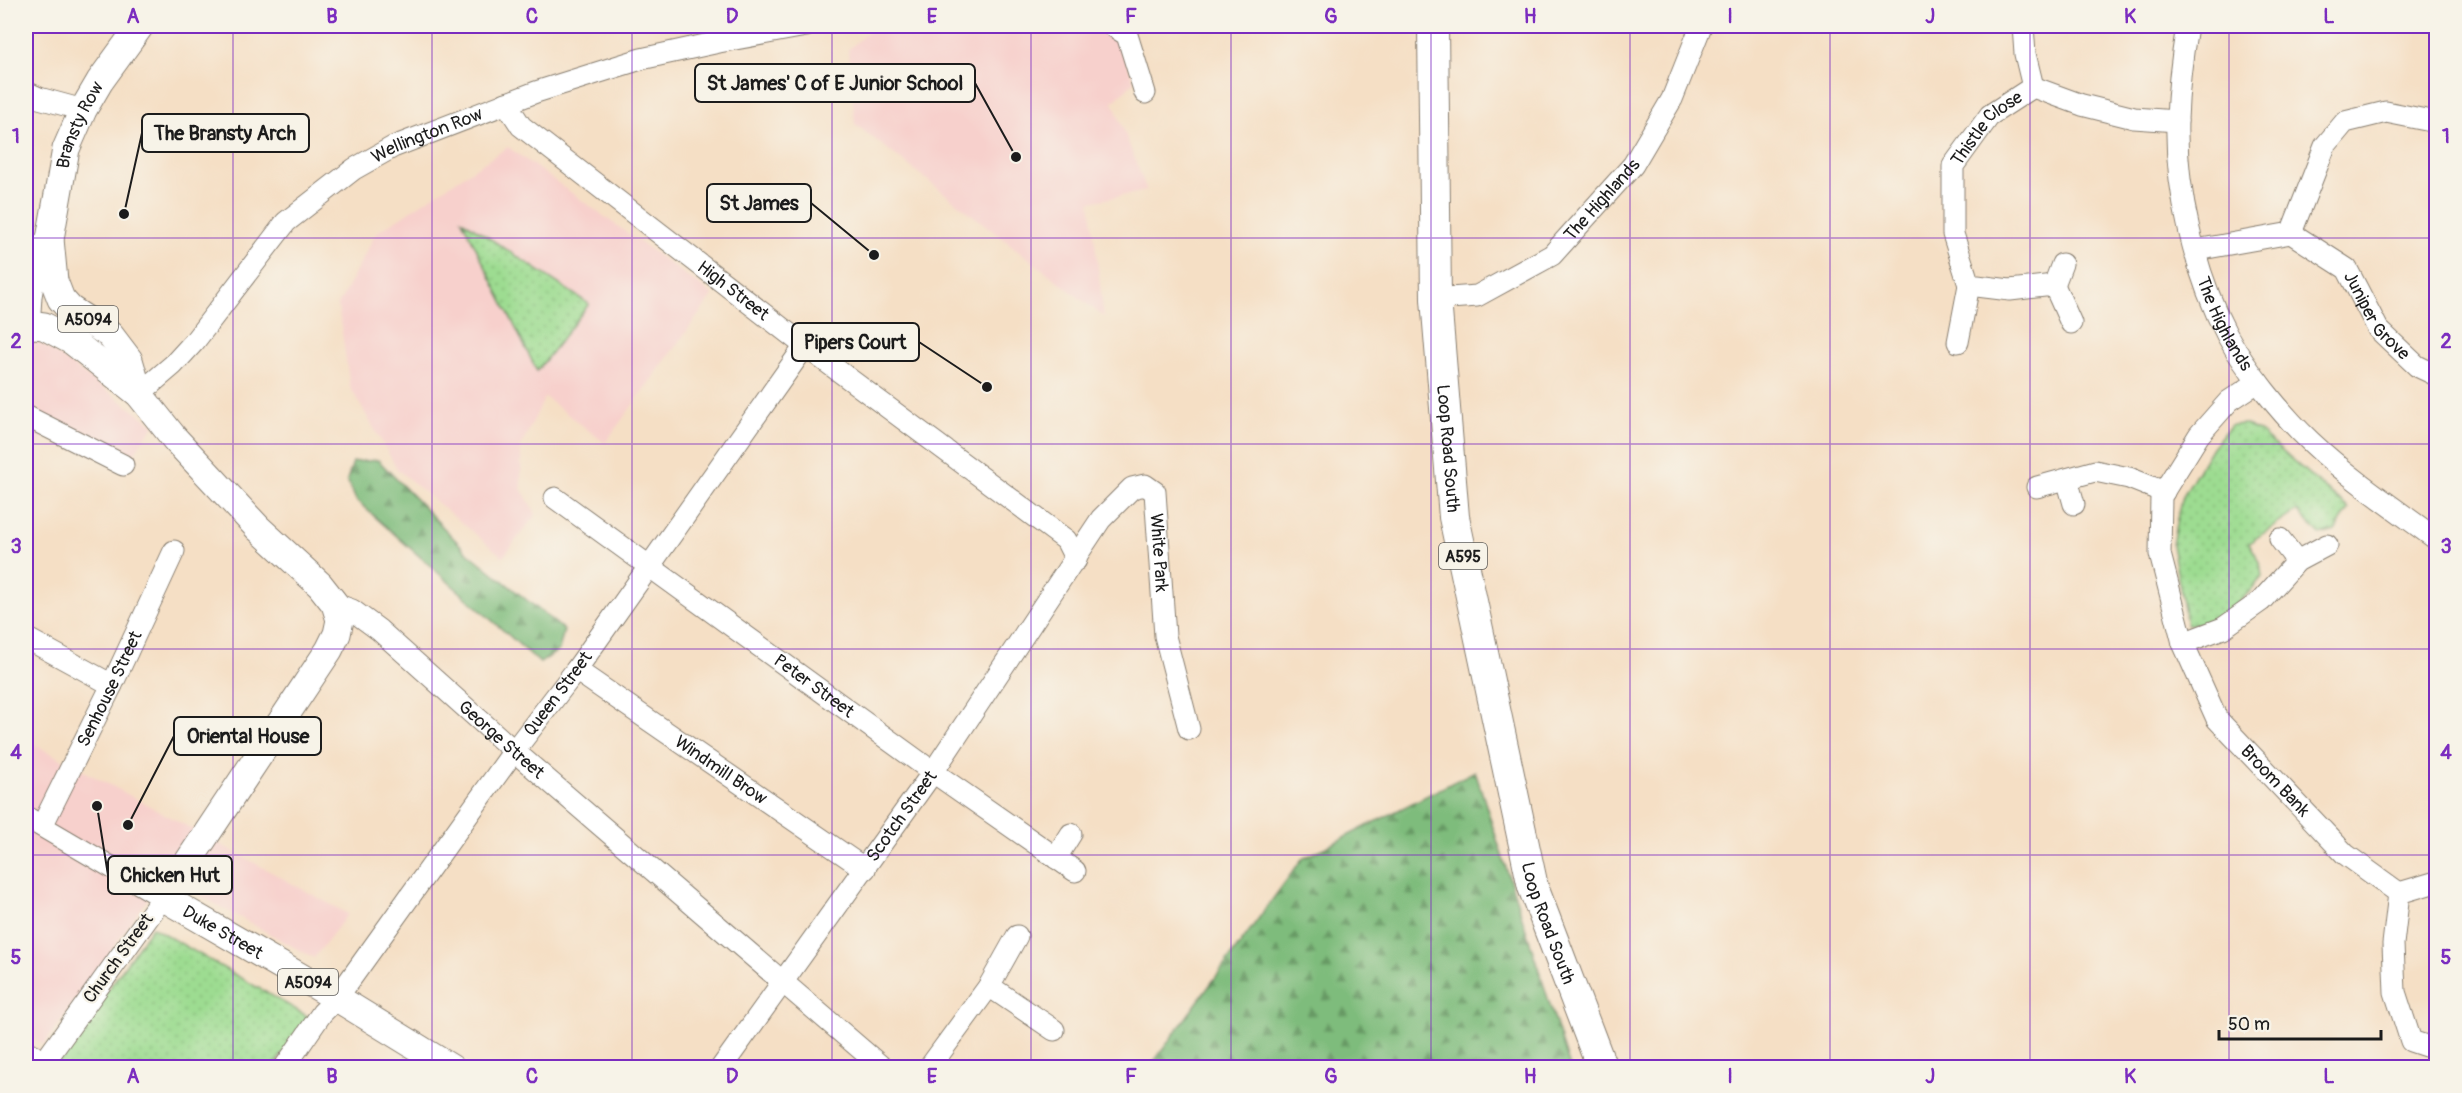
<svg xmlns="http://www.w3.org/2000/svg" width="2462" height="1093" font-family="Pangolin,sans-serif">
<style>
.built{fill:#f7d0cc}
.green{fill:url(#green-dots);stroke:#5c7c56;stroke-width:1.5}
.forest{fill:url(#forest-firs);stroke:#4d6c4c;stroke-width:1.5}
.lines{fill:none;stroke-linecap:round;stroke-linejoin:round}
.minor-casing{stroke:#887e70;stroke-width:23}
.major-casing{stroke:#887e70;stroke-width:29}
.highway-casing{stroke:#887e70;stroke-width:32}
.minor{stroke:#fff;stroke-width:21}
.major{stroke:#fff;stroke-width:27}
.highway{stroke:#fff;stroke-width:30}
.grid{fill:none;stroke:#7b2cbf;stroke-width:1.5;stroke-opacity:0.55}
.labels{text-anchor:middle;stroke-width:4.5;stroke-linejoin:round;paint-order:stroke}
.shield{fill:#f7f3e8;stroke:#5e5c59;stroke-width:1.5}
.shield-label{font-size:16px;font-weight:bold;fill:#1c1c1c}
.street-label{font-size:18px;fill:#1c1c1c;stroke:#f7f3e8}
.leader{fill:none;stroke:#1c1c1c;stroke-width:2}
.callout-dot{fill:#1c1c1c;stroke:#f7f3e8;stroke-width:2}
.callout{fill:#f7f3e8;stroke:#1c1c1c;stroke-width:2}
.callout-label{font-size:20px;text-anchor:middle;font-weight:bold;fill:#1c1c1c}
.neatline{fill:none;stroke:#7b2cbf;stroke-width:2}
.grid-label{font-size:20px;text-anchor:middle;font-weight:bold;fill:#7b2cbf}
</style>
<defs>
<pattern id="green-dots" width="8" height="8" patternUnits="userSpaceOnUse" patternTransform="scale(1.5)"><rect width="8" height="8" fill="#9ddc91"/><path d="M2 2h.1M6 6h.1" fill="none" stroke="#87bc7c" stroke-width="1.8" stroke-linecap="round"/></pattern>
<pattern id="forest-firs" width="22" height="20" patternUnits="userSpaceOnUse" patternTransform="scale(1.5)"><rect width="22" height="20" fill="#7ebc7b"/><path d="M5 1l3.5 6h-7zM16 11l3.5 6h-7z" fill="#669864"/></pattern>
</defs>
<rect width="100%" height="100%" fill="#f7f3e8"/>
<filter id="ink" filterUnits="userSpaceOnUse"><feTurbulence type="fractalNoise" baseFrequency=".0167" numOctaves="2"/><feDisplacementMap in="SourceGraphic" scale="12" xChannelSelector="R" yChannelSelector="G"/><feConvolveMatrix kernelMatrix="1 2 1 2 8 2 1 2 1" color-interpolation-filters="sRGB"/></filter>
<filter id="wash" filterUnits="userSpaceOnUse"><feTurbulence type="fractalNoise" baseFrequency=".008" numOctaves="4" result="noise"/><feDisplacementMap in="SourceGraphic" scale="24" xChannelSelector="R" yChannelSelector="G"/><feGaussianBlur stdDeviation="1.35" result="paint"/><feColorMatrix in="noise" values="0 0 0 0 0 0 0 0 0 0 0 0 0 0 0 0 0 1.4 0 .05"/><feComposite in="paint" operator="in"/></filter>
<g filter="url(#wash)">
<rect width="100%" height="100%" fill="#f5dfc5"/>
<path class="built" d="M 874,26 L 1099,26 L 1119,39 L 1134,82 L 1113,102 L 1147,191 L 1090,202 L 1104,317 L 855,124 L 848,50 Z
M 508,147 L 713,295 L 605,443 L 545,397 L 521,446 L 521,488 L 536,514 L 503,557 L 398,470 L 350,387 L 338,305 L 376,233 Z
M 26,334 L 44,345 L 154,425 L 123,469 L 46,432 L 26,473 Z
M 26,740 L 183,824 L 348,914 L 314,958 L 164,876 L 44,1045 L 26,1034 Z"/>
<path class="green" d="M 462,220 L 589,304 L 537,371 Z
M 2246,424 L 2261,433 L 2349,509 L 2335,531 L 2320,535 L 2297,511 L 2249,543 L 2260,562 L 2262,577 C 2238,605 2226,621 2187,625 L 2172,545 L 2181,499 L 2212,447 L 2231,425 Z
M 152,927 L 309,1017 L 273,1067 L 53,1068 Z"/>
<path class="forest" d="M 378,460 L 466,551 L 564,630 L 559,650 L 540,663 L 356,500 L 347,480 L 353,462 Z
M 1475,771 L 1570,1067 L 1150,1067 L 1302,859 Z"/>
</g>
<g filter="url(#ink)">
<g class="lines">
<g class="minor-casing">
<g id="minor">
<path d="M 1113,26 L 1127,35 L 1145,93"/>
<path d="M 2023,26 L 2025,54 L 2033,87"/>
<path id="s1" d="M 2187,26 C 2182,56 2178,89 2177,120 C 2175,189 2195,274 2227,335 C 2246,370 2282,415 2311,442 C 2349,478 2394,508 2436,539"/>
<path d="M 26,92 L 39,98 L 83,110"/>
<path id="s2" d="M 506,103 L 521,126 L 805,346 L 1066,540 L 1076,560"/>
<path d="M 2291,233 L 2325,146 L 2345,122 L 2386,112 L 2436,122"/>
<path id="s3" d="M 2196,250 L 2291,233 L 2347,269 L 2378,329 L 2417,366 L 2436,375"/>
<path d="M 2054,285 L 2062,264"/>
<path id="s4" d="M 1436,299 L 1477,296 L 1552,255 L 1633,165 L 1672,99 L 1701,26"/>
<path id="s5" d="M 2071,323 L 2054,285 L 2010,290 L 1969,285 L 1953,234 L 1953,166 L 1990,115 L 2033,87 L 2082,105 L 2134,118 L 2177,121"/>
<path d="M 1958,342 L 1969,285"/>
<path id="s6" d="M 2258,382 L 2229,401 L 2199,435 L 2161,496 L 2160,554 L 2183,643 L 2217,719 L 2345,854 L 2399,893 L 2436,882"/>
<path id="s7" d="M 139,394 L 173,365 L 194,342 L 286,222 L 354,169 L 393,147 L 536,92 L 641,59 L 719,42 L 806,26"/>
<path d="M 26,416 L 123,465"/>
<path d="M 2067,479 L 2074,504"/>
<path d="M 2037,487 L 2095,471 L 2129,478 L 2164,492"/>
<path id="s8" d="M 555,498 L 933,772 L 1075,871"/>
<path d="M 2280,539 L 2297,561"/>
<path id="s9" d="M 335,604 L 352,610 L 379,630 L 514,751 L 883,1068"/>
<path d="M 26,638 L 112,685"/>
<path d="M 2183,643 L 2223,628 L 2261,601 L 2297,561 L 2327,545"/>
<path id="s10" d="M 576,670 L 865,869"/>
<path d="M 26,817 L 164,898 L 155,908 L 40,1068"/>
<path id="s11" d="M 42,826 L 112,685 L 174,551"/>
<path d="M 1056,858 L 1071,834"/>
<path d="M 2399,893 L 2393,944 L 2395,992 L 2411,1041 L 2426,1046"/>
<path d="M 989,986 L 1054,1030"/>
<path d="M 26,1051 L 44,1062"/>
<path id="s12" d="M 284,1068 L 322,1013 L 337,998 L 514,751 L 576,670 L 805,346"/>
<path id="s13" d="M 721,1068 L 933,772 L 1101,519 L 1132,488 L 1145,485 L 1155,492 L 1165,636 L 1189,729"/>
<path d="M 929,1068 L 989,986 L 1017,936"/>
</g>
</g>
<g class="major-casing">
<g id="major">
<path id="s14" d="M 27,324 L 44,326 L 72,341 L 139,394 L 175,439 L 258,528 L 320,585 L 335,604 L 340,620 L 337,634 L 329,650 L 164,898 L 337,998 L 451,1068"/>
<path d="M 26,328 L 28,296 L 34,264 L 50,239"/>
<path id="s15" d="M 139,394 L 129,360 L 110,335 L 70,309 L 61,299 L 54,281 L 50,239 L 66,149 L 83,110 L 100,81 L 140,26"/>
</g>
</g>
<g class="highway-casing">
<g id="highway">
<path id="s16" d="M 1433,26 L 1436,299 L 1454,517 L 1533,887 L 1602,1068"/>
</g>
</g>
<use href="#minor" class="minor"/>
<use href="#major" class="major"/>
<use href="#highway" class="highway"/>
</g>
</g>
<path class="grid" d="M 233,26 L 233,1068M 432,26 L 432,1068M 632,26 L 632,1068M 832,26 L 832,1068M 1031,26 L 1031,1068M 1231,26 L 1231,1068M 1431,26 L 1431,1068M 1630,26 L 1630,1068M 1830,26 L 1830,1068M 2030,26 L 2030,1068M 2229,26 L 2229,1068M 26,238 L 2436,238M 26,444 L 2436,444M 26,649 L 2436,649M 26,855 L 2436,855"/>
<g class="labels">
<g class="shield">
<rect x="58" y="306" width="60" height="26" rx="4.5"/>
<rect x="1439" y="543" width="48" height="26" rx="4.5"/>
<rect x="278" y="969" width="60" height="26" rx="4.5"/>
</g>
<g class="shield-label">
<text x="88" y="325">A5094</text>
<text x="1463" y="562">A595</text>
<text x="308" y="988">A5094</text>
</g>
<g class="street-label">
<text dy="6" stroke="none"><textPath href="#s15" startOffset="308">Bransty Row</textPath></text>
<text dy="6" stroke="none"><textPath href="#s5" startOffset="300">Thistle Close</textPath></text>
<text dy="6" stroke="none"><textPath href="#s7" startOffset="394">Wellington Row</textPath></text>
<text dy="6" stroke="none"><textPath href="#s4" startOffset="201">The Highlands</textPath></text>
<text dy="6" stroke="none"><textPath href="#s2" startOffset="296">High Street</textPath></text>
<text dy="6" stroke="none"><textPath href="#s3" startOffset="219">Juniper Grove</textPath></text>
<text dy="6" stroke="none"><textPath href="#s1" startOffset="306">The Highlands</textPath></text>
<text dy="6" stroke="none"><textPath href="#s16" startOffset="423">Loop Road South</textPath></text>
<text dy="6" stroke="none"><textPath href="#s13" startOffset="798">White Park</textPath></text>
<text dy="6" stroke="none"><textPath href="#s8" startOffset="320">Peter Street</textPath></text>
<text dy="6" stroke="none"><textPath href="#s11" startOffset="153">Senhouse Street</textPath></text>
<text dy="6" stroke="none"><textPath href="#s12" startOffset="464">Queen Street</textPath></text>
<text dy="6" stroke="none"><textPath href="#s9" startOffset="216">George Street</textPath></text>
<text dy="6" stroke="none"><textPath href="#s10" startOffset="176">Windmill Brow</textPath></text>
<text dy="6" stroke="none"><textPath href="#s6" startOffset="470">Broom Bank</textPath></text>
<text dy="6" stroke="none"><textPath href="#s13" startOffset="310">Scotch Street</textPath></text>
<text dy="6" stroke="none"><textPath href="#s16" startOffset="909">Loop Road South</textPath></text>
<text dy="6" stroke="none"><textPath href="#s14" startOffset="837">Duke Street</textPath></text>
<text transform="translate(118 958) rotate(-54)" y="6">Church Street</text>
</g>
</g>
<path class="leader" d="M1016 157L975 83M124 214L142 133M874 255L811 203M987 387L919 342M128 825L174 736M97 806L108 875"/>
<g class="callout-dot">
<circle cx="1016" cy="157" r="6"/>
<circle cx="124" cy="214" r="6"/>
<circle cx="874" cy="255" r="6"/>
<circle cx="987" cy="387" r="6"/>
<circle cx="128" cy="825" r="6"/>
<circle cx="97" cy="806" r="6"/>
</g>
<g class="callout">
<rect x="695" y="64" width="280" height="38" rx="6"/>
<rect x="142" y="114" width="167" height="38" rx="6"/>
<rect x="707" y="184" width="104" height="38" rx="6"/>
<rect x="792" y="323" width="127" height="38" rx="6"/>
<rect x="174" y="717" width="147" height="38" rx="6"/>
<rect x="108" y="856" width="124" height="38" rx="6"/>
</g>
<g class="callout-label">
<text x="835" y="90">St James' C of E Junior School</text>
<text x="225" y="140">The Bransty Arch</text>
<text x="759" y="210">St James</text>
<text x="855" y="349">Pipers Court</text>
<text x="248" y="743">Oriental House</text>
<text x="170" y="882">Chicken Hut</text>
</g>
<rect width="2462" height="1093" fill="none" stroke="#f7f3e8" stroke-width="66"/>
<path d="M2219 1030v9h162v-9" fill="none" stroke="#1c1c1c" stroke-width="3"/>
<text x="2228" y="1030" font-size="18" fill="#1c1c1c" stroke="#f7f3e8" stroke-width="4.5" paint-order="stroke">50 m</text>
<rect x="33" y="33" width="2396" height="1027" class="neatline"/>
<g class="grid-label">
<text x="133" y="23">A</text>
<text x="332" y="23">B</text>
<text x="532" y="23">C</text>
<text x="732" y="23">D</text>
<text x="932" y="23">E</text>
<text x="1131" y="23">F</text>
<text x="1331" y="23">G</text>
<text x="1530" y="23">H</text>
<text x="1730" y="23">I</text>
<text x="1930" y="23">J</text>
<text x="2130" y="23">K</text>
<text x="2329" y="23">L</text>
<text x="16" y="143">1</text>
<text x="2446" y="143">1</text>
<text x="16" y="348">2</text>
<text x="2446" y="348">2</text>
<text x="16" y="553">3</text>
<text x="2446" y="553">3</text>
<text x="16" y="759">4</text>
<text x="2446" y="759">4</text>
<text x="16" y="964">5</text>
<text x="2446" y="964">5</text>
<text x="133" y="1083">A</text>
<text x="332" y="1083">B</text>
<text x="532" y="1083">C</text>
<text x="732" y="1083">D</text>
<text x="932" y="1083">E</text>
<text x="1131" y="1083">F</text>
<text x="1331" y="1083">G</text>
<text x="1530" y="1083">H</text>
<text x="1730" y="1083">I</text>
<text x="1930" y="1083">J</text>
<text x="2130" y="1083">K</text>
<text x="2329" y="1083">L</text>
</g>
</svg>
